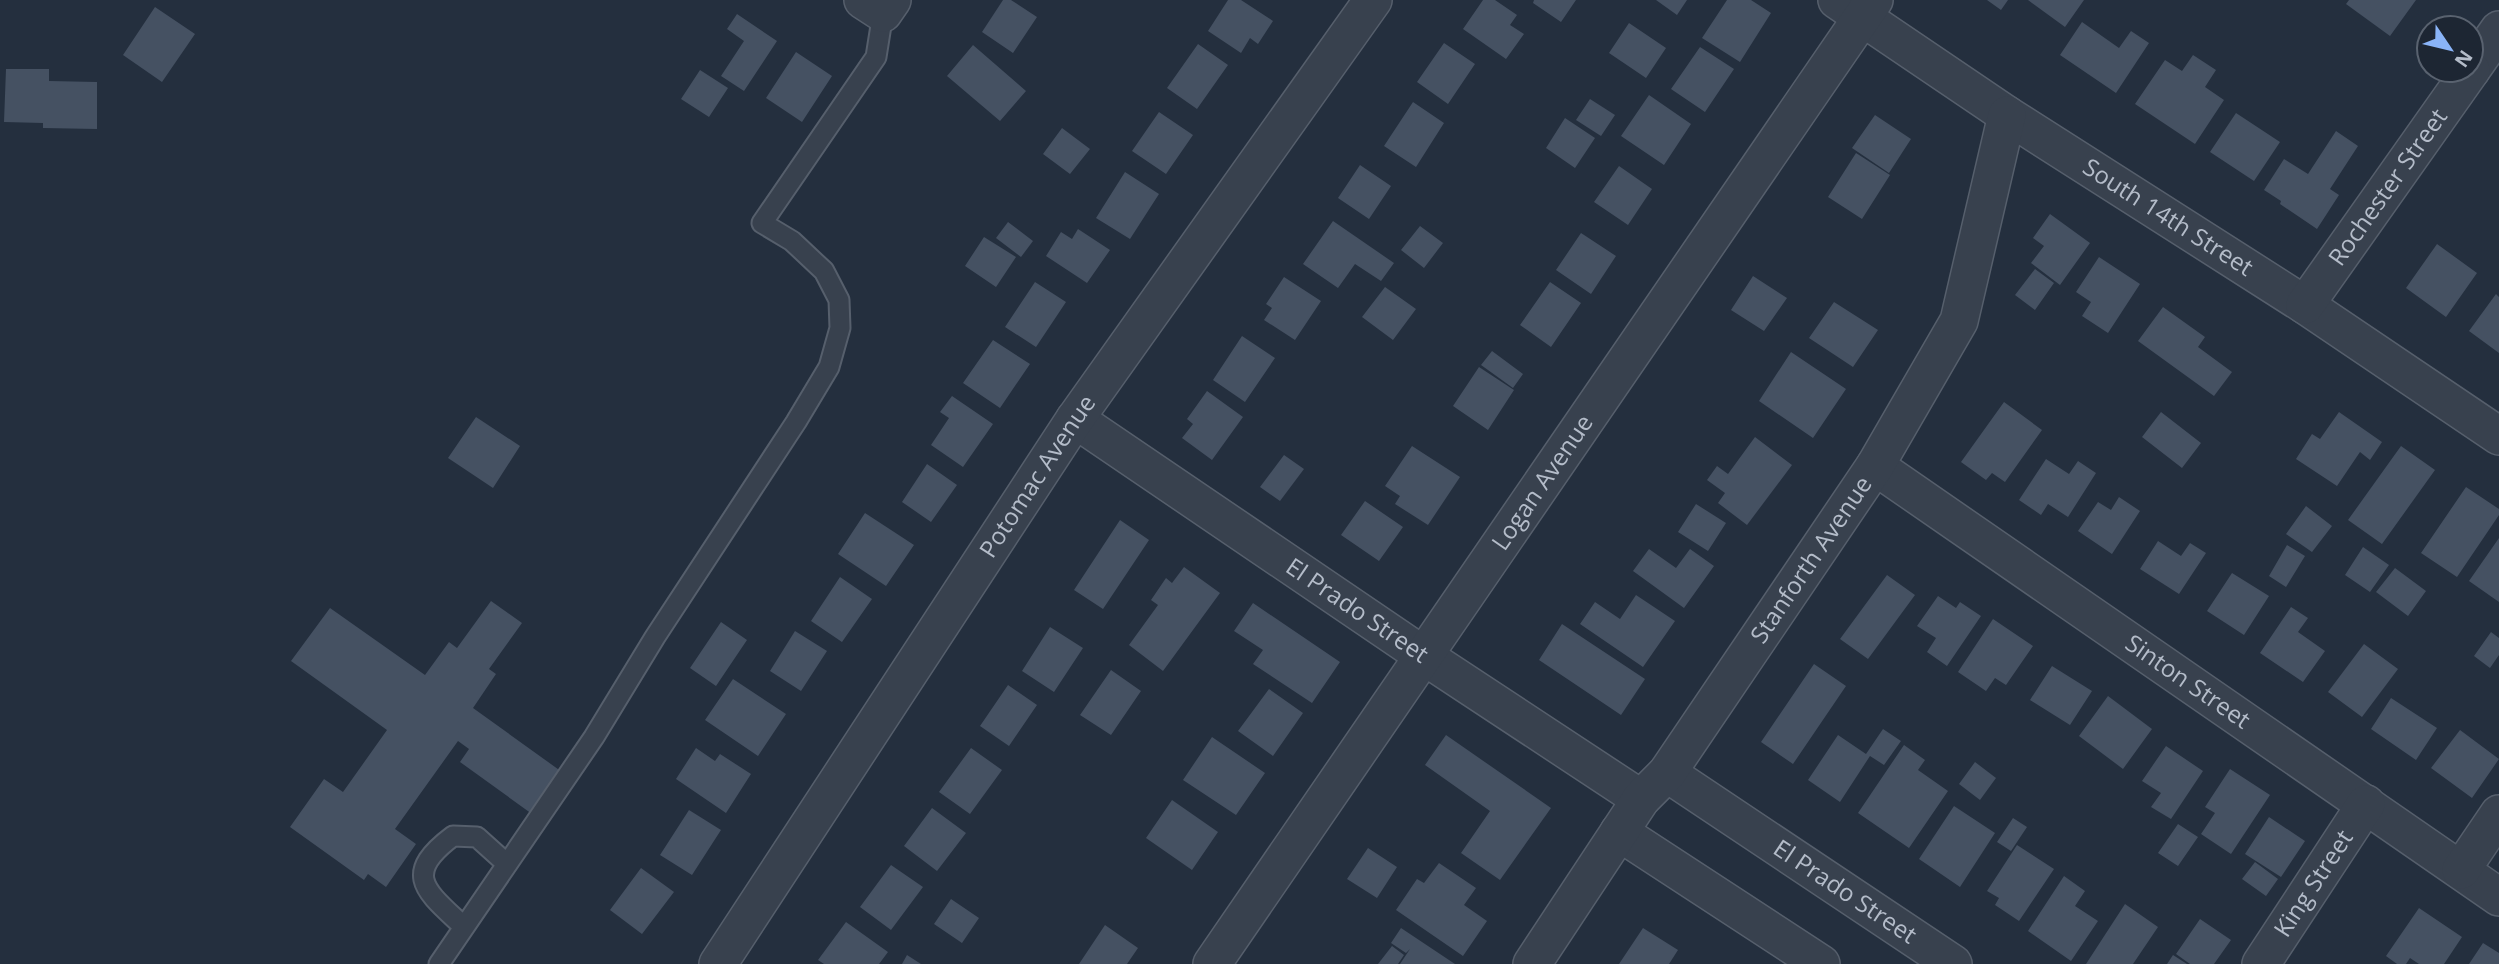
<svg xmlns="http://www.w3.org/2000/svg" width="2499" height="964" font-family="'Open Sans',sans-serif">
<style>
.building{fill:#455162}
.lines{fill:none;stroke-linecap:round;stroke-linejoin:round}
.service-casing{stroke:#565f6c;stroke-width:23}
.minor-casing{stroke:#565f6c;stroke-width:40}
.service{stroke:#38414e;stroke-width:19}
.minor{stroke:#38414e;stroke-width:37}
.labels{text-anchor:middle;stroke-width:6;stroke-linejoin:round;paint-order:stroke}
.street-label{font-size:24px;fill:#b4bcc9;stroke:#1d2633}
</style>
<rect width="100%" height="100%" fill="#242f3e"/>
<path class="building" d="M 1003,0 L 1011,0 L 1037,17 L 1013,53 L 982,32 Z
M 1228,0 L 1241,0 L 1273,21 L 1258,44 L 1250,38 L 1241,53 L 1208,31 Z
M 1483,0 L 1495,0 L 1517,15 L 1510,25 L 1524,34 L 1506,59 L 1463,29 Z
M 1534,0 L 1576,0 L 1561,22 L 1533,3 Z
M 1656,0 L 1687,0 L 1677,15 Z
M 1727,0 L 1751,0 L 1771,13 L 1740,62 L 1702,38 Z
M 1987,0 L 2008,0 L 2001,10 Z
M 2028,0 L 2084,0 L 2065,27 Z
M 2349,0 L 2416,0 L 2390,36 L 2346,4 Z
M 155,7 L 195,34 L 162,82 L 123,55 Z
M 737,14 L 777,41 L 744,91 L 721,76 L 744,41 L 727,29 Z
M 2082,22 L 2119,48 L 2131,31 L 2149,43 L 2116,93 L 2060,55 Z
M 1629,23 L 1666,48 L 1646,78 L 1609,53 Z
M 1444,43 L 1475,64 L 1448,104 L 1417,82 Z
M 1198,44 L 1228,65 L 1197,109 L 1167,88 Z
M 973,45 L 1026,91 L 1000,121 L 947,76 Z
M 1700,47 L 1734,69 L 1705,112 L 1671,89 Z
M 796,52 L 832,76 L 802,122 L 766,98 Z
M 2193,55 L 2216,70 L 2205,87 L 2224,100 L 2195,144 L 2135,104 L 2165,60 L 2182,71 Z
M 6,69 L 49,69 L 49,81 L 97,82 L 97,129 L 43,128 L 43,123 L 4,122 Z
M 700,70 L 728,88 L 709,117 L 681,99 Z
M 1649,95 L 1691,124 L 1664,165 L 1621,136 Z
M 1590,99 L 1615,115 L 1601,136 L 1576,120 Z
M 1413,102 L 1444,123 L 1416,167 L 1384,146 Z
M 1159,112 L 1193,135 L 1166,174 L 1132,151 Z
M 2236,113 L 2280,142 L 2254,181 L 2210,152 Z
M 1875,115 L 1911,139 L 1889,173 L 1852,148 Z
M 1565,118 L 1595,138 L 1575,168 L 1546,148 Z
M 1062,128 L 1090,149 L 1070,174 L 1043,154 Z
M 2336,131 L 2358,146 L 2330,189 L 2339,195 L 2317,229 L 2280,204 L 2281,201 L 2264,190 L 2284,159 L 2308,174 Z
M 1856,153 L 1890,175 L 1862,219 L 1828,197 Z
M 1360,165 L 1391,186 L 1369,219 L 1338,198 Z
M 1619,166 L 1652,189 L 1628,225 L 1594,202 Z
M 1125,172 L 1159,194 L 1130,239 L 1096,218 Z
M 2050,214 L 2090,243 L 2060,285 L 2031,263 L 2044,246 L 2033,238 Z
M 1333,221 L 1394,263 L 1381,281 L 1355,264 L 1338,288 L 1303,264 Z
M 1008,222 L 1033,241 L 1021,257 L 996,238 Z
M 1420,226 L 1443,243 L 1424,268 L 1401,250 Z
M 1078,229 L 1110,250 L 1087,283 L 1046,256 L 1061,232 L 1072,239 Z
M 1581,233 L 1616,256 L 1591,294 L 1556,270 Z
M 984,237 L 1016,257 L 996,287 L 965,266 Z
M 2437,244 L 2477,273 L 2446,317 L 2406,288 Z
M 2099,257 L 2140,284 L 2108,333 L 2082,316 L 2091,302 L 2076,292 Z
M 2035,269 L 2054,283 L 2035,310 L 2015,295 Z
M 1753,276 L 1787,298 L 1764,331 L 1731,310 Z
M 1284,277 L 1321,301 L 1295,340 L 1264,320 L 1272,308 L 1266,304 Z
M 1035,282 L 1066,302 L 1036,347 L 1005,327 Z
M 1550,282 L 1581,303 L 1551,347 L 1520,325 Z
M 1385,287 L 1416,309 L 1393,340 L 1362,317 Z
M 2496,294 L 2499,297 L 2499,353 L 2469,331 Z
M 1834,302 L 1878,330 L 1853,367 L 1809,338 Z
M 2163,307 L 2205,337 L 2198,347 L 2232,372 L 2214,396 L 2138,341 Z
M 1242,336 L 1275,358 L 1245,402 L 1213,380 Z
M 993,340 L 1030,364 L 1000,408 L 963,383 Z
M 1492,351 L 1523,374 L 1513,388 L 1481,365 Z
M 1791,352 L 1846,389 L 1813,438 L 1759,401 Z
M 1479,367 L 1514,390 L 1488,430 L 1453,406 Z
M 1207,391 L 1243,417 L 1212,460 L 1182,438 L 1193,424 L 1187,419 Z
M 952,396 L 993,424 L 963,467 L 931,445 L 949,418 L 940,412 Z
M 2004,402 L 2042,430 L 2005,482 L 1992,473 L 1986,480 L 1961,462 Z
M 2161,412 L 2201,443 L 2182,468 L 2142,437 Z
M 2339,412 L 2382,442 L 2370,460 L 2360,452 L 2337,486 L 2296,459 L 2312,434 L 2320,439 Z
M 476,417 L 520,446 L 493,488 L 448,458 Z
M 1755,437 L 1792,465 L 1747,525 L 1718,503 L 1725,493 L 1707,480 L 1717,466 L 1728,474 Z
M 1412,446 L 1460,477 L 1428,525 L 1395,504 L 1400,496 L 1385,486 Z
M 2401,446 L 2435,470 L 2382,544 L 2348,520 Z
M 1284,455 L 1304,469 L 1280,501 L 1260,487 Z
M 2046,459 L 2069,474 L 2078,461 L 2096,473 L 2068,517 L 2048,504 L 2041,515 L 2019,500 Z
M 927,464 L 957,485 L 931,522 L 902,502 Z
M 2466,487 L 2499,509 L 2499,515 L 2457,577 L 2421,553 Z
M 2119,497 L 2140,511 L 2112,554 L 2078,531 L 2098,502 L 2111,510 Z
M 1365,501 L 1403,527 L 1379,561 L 1341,535 Z
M 1696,504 L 1726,523 L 1708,551 L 1678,532 Z
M 2306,506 L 2332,526 L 2312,552 L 2286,534 Z
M 865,513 L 914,545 L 886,586 L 838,554 Z
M 1120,520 L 1149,540 L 1103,609 L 1074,590 Z
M 2499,538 L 2499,602 L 2469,581 Z
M 2158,541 L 2181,556 L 2190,543 L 2206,553 L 2179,594 L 2140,569 Z
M 2287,545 L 2305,556 L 2286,587 L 2269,576 Z
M 2363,547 L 2389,565 L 2370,592 L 2345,575 Z
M 1649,549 L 1676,568 L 1690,549 L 1714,566 L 1684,608 L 1633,571 Z
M 1184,567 L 1220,593 L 1163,671 L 1129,645 L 1158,605 L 1151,600 L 1166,578 L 1172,583 Z
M 2395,568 L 2426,591 L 2408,616 L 2376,592 Z
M 2232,573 L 2269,596 L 2244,635 L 2207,611 Z
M 1887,575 L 1915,595 L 1868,659 L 1840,639 Z
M 840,577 L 872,599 L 842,642 L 811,621 Z
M 1636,595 L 1675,621 L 1643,667 L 1580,624 L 1595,602 L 1620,619 Z
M 1938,596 L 1956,608 L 1960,602 L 1981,616 L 1947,666 L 1927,652 L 1936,638 L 1917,626 Z
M 491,601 L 522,623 L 489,669 L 496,674 L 473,708 L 562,772 L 532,814 L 460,762 L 469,749 L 458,741 L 395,829 L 416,844 L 386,887 L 368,874 L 364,880 L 290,827 L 324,779 L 343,792 L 387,730 L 291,661 L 330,608 L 425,675 L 449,642 L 457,648 Z
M 1253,603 L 1340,662 L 1312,703 L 1253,664 L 1263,650 L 1234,631 Z
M 2291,607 L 2308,618 L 2298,632 L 2325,651 L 2303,682 L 2260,653 Z
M 1993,619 L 2033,646 L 2006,685 L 1995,678 L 1986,691 L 1958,672 Z
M 721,622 L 747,640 L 716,686 L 690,668 Z
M 1562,624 L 1645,679 L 1621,715 L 1539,660 Z
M 1050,627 L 1083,648 L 1054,692 L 1022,671 Z
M 795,631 L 827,651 L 801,691 L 770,671 Z
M 2491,632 L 2499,638 L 2499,655 L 2490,668 L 2474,656 Z
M 2364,644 L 2398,669 L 2362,717 L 2328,692 Z
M 1814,664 L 1846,686 L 1793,764 L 1761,742 Z
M 2052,666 L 2092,691 L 2070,725 L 2030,700 Z
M 1111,670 L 1141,691 L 1111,735 L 1080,715 Z
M 733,679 L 786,714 L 758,756 L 705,720 Z
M 1008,685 L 1037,705 L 1009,746 L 980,726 Z
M 1269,689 L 1303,713 L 1273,756 L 1238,731 Z
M 2108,696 L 2152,729 L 2123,769 L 2079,736 Z
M 2391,698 L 2437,728 L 2416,760 L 2371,729 Z
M 1883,729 L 1901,741 L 1884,765 L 1870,756 L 1840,802 L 1808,780 L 1838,735 L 1866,754 Z
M 2460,730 L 2499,759 L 2472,798 L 2431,768 Z
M 1446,735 L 1551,808 L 1500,880 L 1461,853 L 1490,811 L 1425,765 Z
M 1212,737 L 1265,773 L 1236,815 L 1183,780 Z
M 1904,745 L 1925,760 L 1918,770 L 1948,791 L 1909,848 L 1858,813 Z
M 2166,746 L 2203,771 L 2171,819 L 2151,807 L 2161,793 L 2142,781 Z
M 696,748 L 715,761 L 720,754 L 751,774 L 726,813 L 676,779 Z
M 971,748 L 1002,770 L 970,814 L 939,792 Z
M 1975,762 L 1996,778 L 1980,800 L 1959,784 Z
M 2230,769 L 2270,795 L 2231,854 L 2201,834 L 2215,813 L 2205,807 Z
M 1172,800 L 1218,832 L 1192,870 L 1146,838 Z
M 1954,806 L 1995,833 L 1960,887 L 1919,859 Z
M 932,808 L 966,833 L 937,871 L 904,846 Z
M 689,810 L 721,830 L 692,875 L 660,855 Z
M 2269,817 L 2305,841 L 2281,877 L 2245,854 Z
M 2013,818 L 2027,827 L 2011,851 L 1997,842 Z
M 2178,824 L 2198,837 L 2178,866 L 2158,853 Z
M 2017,845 L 2054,869 L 2019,921 L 1995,905 L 1999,898 L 1987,891 Z
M 1368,848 L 1397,867 L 1377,898 L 1347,879 Z
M 2255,862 L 2278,879 L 2266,896 L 2242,879 Z
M 1439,863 L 1476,888 L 1464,905 L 1487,921 L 1463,956 L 1396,910 L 1417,879 L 1424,883 Z
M 891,865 L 923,887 L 891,930 L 860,907 Z
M 641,868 L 674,892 L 642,934 L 610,910 Z
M 2064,876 L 2085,891 L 2075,906 L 2098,921 L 2071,961 L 2028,931 Z
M 951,899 L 979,918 L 962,943 L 934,924 Z
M 2125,904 L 2158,927 L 2133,964 L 2086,964 Z
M 2419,908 L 2462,937 L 2444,964 L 2419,964 L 2410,958 L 2406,964 L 2397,964 L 2386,956 Z
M 2200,919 L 2231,940 L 2214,964 L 2190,964 L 2176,954 Z
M 846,922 L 888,952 L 879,964 L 824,964 L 818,960 Z
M 1105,925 L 1138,948 L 1127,964 L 1079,964 Z
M 1401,928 L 1455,964 L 1400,964 L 1410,949 L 1406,953 L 1391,943 Z
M 1643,928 L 1678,950 L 1669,964 L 1619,964 Z
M 2483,943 L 2499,953 L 2499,964 L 2469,964 Z
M 1392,946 L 1404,955 L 1398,964 L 1378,964 Z
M 907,955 L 921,964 L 902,964 Z
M 2173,955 L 2187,964 L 2167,964 Z"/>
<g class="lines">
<g class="service-casing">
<path id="service" d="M 464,927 C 426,891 401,875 453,836 L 477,837 L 507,864
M 439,964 L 594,737 L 655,637 L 796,422 L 829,367 L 840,328 L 839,300 L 824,271 L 792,241 L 762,223 L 876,57 L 883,13"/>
</g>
<g class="minor-casing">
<g id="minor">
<path d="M 863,0 L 883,13 L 892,0"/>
<path id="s1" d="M 1837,0 L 2007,115 L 2305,305 L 2499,436"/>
<path d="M 2471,70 L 2499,30"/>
<path id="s2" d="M 2305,305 L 2471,70"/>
<path id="s3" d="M 1075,419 L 1424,656 L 1641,799"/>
<path id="s4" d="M 1875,466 L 2499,897"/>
<path id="s5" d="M 1667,773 L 1953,964"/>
<path d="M 1619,832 L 1821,964"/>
<path d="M 2461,870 L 2499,814"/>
<path id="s6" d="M 718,964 L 1075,419 L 1373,0"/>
<path id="s7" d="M 1212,964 L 1874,0"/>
<path id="s8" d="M 1532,964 L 1641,799 L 1667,773 L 1875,466 L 1959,321 L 2007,115"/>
<path id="s9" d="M 2261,964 L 2366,804"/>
</g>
</g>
<use href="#service" class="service"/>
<use href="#minor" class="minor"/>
</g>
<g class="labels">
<g class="street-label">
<text dy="8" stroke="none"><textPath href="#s2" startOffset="144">Rochester Street</textPath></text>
<text dy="8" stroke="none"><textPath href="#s1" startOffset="396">South 14th Street</textPath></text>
<text dy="8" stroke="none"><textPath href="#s6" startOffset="583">Potomac Avenue</textPath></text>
<text dy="8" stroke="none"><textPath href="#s7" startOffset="584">Logan Avenue</textPath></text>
<text dy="8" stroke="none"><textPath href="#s8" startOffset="492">Stanforth Avenue</textPath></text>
<text dy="8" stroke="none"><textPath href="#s3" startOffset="341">El Prado Street</textPath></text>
<text dy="8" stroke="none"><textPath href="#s4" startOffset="380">Sinton Street</textPath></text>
<text dy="8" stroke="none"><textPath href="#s9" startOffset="96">King Street</textPath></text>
<text dy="8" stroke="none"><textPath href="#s5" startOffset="214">El Prado Street</textPath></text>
</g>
</g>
<g transform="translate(2450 49) rotate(125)"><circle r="33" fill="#1d2633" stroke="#59626f" stroke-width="2"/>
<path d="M0-5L12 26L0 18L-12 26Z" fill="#8ab4f8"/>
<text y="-10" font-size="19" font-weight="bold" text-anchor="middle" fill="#b4bcc9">N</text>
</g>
</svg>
